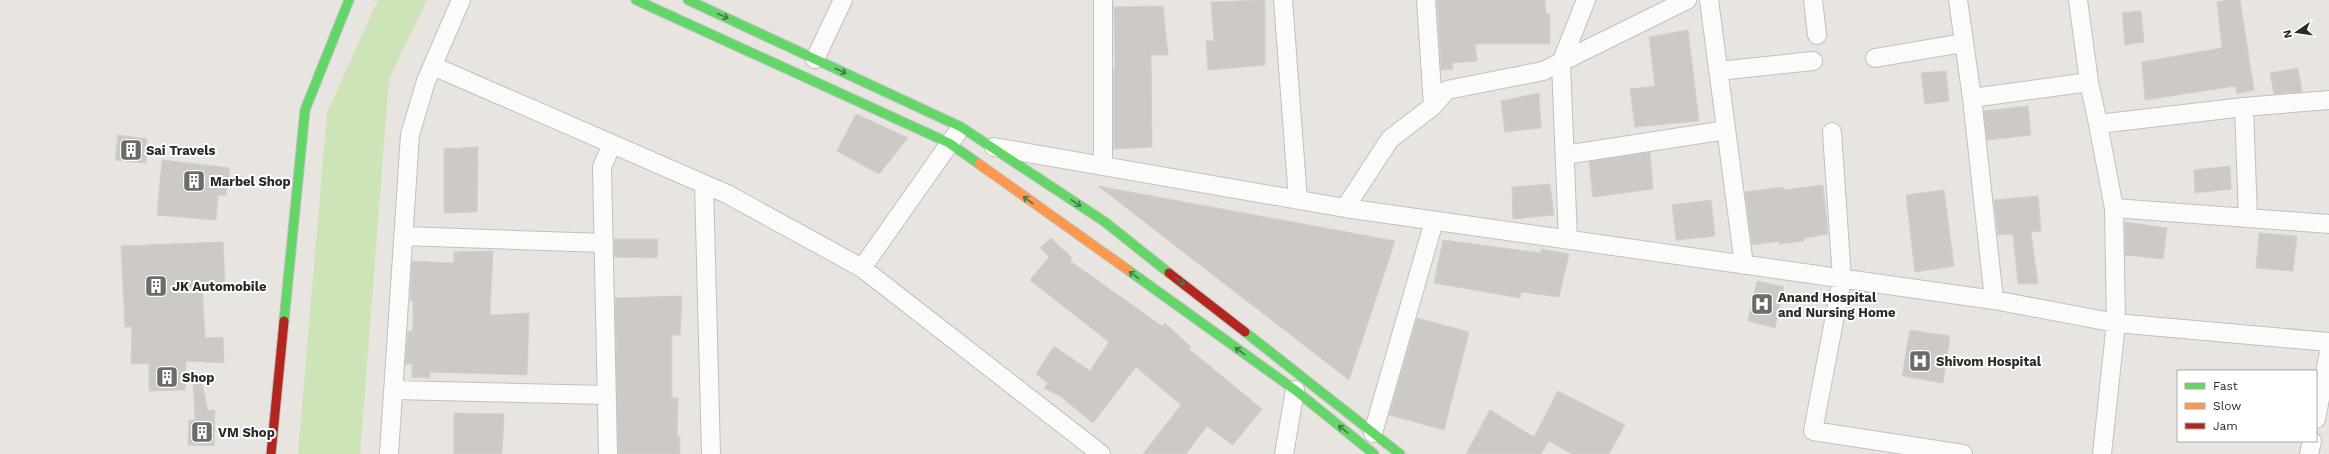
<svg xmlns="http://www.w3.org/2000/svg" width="2329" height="454" font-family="'Work Sans',sans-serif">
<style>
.green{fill:#cce4b7}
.building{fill:#cdcac6;stroke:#d3d0cb}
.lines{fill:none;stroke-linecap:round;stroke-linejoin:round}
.street-casing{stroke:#c1c0c1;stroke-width:20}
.fast-casing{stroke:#c1c0c1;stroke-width:11}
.slow-casing{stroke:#c1c0c1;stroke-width:11}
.jam-casing{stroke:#c1c0c1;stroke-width:11}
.street{stroke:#fcfbfa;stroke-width:18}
.fast{stroke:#63d668;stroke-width:9}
.slow{stroke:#ff974d;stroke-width:9}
.jam{stroke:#b3261e;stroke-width:9}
.oneway{stroke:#447746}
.labels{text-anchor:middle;stroke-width:4;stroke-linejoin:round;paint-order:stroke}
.poi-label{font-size:13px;font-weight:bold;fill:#2a2a2a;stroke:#fff;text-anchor:start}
</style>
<rect width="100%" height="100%" fill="#e8e4df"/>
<path class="green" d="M 378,0 L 427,0 L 389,79 L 360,454 L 298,454 L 327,113 Z"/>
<path class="building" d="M 1265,0 L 1265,65 L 1208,70 L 1206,41 L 1214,41 L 1211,2 Z
M 1437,0 L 1545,0 L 1546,14 L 1550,14 L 1550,44 L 1475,44 L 1477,61 L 1452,63 L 1453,69 L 1441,70 Z
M 2229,0 L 2240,0 L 2254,90 L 2237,94 L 2235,86 L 2145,100 L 2142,62 L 2222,48 L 2217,2 Z
M 1163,6 L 1168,55 L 1151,55 L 1152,147 L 1114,149 L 1114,68 L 1115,68 L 1114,7 Z
M 2141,11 L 2144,42 L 2125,45 L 2122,13 Z
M 1688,30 L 1699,121 L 1635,127 L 1630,89 L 1655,86 L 1649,37 Z
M 2298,68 L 2302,92 L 2274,94 L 2270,73 Z
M 1946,71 L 1949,101 L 1925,104 L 1921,73 Z
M 1539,93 L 1541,128 L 1505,132 L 1501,101 Z
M 2028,106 L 2031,135 L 1987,140 L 1984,111 Z
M 856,114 L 908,138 L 879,174 L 837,151 Z
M 118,135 L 147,139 L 146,163 L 115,160 Z
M 478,147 L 477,212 L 444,213 L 444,149 Z
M 1650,152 L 1653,189 L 1593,197 L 1589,162 Z
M 162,160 L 230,168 L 226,195 L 218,195 L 216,220 L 157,215 Z
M 2230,166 L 2231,189 L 2195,193 L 2194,170 Z
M 1550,184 L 1554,215 L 1513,219 L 1512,187 Z
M 1823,185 L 1828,234 L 1804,238 L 1804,241 L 1779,244 L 1779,241 L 1752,245 L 1745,192 L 1784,187 L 1784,190 Z
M 1098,186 L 1395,241 L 1349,380 Z
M 1944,190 L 1954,266 L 1915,272 L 1906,195 Z
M 2038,196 L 2041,231 L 2031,232 L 2038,284 L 2018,284 L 2013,234 L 1998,235 L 1994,200 Z
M 1711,200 L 1715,236 L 1676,240 L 1672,205 Z
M 2125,222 L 2167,228 L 2163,259 L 2125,255 Z
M 2259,233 L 2297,236 L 2293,271 L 2256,268 Z
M 1051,238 L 1072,258 L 1070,261 L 1162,326 L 1165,323 L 1191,347 L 1189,349 L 1262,409 L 1233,445 L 1207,426 L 1186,454 L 1143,454 L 1181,405 L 1136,367 L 1093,423 L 1060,396 L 1044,388 L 1048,383 L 1036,374 L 1054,346 L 1090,371 L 1109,342 L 1030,280 L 1049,257 L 1040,248 Z
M 614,239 L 658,239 L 657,258 L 614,257 Z
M 1443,240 L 1541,253 L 1541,249 L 1569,254 L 1559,297 L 1521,292 L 1520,298 L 1434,283 Z
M 223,242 L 225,284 L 202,285 L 205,338 L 223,337 L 224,363 L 186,361 L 185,390 L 149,391 L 149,363 L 131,364 L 132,327 L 125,327 L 121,246 Z
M 493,251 L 490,315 L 529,313 L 527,375 L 430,372 L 430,378 L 412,377 L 412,364 L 405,364 L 408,331 L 413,331 L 413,301 L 410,301 L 412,261 L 454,263 L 454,252 Z
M 1757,281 L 1784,287 L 1775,328 L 1748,321 Z
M 682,296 L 680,335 L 672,335 L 672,398 L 678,398 L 677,437 L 680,437 L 680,454 L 618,454 L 615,298 Z
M 1417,318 L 1469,332 L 1444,430 L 1389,415 Z
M 1910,330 L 1950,336 L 1943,383 L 1902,376 Z
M 201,379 L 208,411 L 215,410 L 214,446 L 188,445 L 189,420 L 195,420 L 193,380 Z
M 1558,391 L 1625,425 L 1609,454 L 1572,454 L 1549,441 L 1541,454 L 1466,454 L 1490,410 L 1534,437 Z
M 454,413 L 504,414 L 502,454 L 454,454 Z"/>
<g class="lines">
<g class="street-casing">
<path id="street" d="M 1103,0 L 1103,166
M 1283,0 L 1298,200
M 1426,0 L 1433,106
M 1709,0 L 1744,265
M 1813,0 L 1817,35
M 1958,0 L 1972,98 L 1994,300
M 2078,0 L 2089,82 L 2098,124
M 1875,58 L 1963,43
M 815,59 L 843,0
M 433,66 L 727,194 L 862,268 L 1101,454
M 1718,71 L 1813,61
M 1972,98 L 2089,82
M 2244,107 L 2248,218
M 1832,132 L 1842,279 L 1813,431 L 1963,454
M 994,147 L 1345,208 L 1994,300 L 2116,323 L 2102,454
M 1565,155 L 1726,130
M 704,184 L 711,454
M 1345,208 L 1390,139 L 1433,106 L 1447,90 L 1543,71 L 1687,0
M 2114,208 L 2098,124 L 2244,107 L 2329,100
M 2329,224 L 2114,208 L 2116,323 L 2329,342
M 403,236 L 604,243
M 1568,240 L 1561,63 L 1586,0
M 862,268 L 957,133
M 393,390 L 607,395
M 2316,419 L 2329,352
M 1373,433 L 1434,221
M 389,454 L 410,135 L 426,81 L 461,0
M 608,454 L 602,167 L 612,144
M 1284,454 L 1295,390
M 2309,454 L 2312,441"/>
</g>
<g class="fast-casing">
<path id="fast" d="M 636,0 L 949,143 L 979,164
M 688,0 L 961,127 L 1105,222 L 1169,273
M 1128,270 L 1295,390 L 1374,454
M 284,321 L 305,110 L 349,0
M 1245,332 L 1400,454"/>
</g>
<g class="slow-casing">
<path id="slow" d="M 979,164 L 1128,270"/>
</g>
<g class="jam-casing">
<path id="jam" d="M 1169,273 L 1245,332
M 271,454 L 284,321"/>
</g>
<use href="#street" class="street"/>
<use href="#fast" class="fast"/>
<use href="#slow" class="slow"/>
<use href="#jam" class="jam"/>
</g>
<defs><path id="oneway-shaft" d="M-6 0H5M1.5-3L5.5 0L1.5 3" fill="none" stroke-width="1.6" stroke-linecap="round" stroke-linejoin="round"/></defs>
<g class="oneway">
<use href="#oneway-shaft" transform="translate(723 16) rotate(25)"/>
<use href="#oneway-shaft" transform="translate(841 71) rotate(25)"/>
<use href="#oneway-shaft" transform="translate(1028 200) rotate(-144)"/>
<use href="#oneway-shaft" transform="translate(1076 203) rotate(34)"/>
<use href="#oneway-shaft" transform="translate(1134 275) rotate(-144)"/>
<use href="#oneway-shaft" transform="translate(1180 281) rotate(38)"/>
<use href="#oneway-shaft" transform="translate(1240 351) rotate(-144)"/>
<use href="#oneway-shaft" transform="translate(1343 429) rotate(-141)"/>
</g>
<defs>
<g id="building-square" transform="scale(1.15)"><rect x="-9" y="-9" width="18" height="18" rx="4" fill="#6c6b69" stroke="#fff"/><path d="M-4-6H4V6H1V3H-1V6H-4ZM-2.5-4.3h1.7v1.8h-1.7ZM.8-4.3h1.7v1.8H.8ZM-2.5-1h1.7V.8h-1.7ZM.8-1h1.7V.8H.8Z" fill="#fff"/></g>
<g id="hospital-square" transform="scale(1.15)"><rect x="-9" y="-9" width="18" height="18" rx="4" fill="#6c6b69" stroke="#fff"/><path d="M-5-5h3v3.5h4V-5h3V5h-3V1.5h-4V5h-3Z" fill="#fff"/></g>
</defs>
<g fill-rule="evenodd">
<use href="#building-square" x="131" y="150"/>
<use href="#building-square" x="194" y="181"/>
<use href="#building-square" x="156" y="286"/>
<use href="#hospital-square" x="1762" y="304"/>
<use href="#hospital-square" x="1920" y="361"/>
<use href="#building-square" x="167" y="377"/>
<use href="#building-square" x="202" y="432"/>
</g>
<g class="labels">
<g class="poi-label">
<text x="146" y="155">Sai Travels</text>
<text x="210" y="186">Marbel Shop</text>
<text x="172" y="291">JK Automobile</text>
<text x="1778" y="302">Anand Hospital<tspan x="1778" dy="15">and Nursing Home</tspan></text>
<text x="1936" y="366">Shivom Hospital</text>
<text x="182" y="382">Shop</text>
<text x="218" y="437">VM Shop</text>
</g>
</g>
<rect x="2177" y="370" width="140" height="72" fill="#ffffff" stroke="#aaaaaa"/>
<rect x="2185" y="383" width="20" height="6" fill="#63d668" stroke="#aaaaaa"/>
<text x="2213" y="390" font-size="12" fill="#2a2a2a">Fast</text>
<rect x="2185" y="403" width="20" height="6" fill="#ff974d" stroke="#aaaaaa"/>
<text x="2213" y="410" font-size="12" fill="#2a2a2a">Slow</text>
<rect x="2185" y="423" width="20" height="6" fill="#b3261e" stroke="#aaaaaa"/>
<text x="2213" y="430" font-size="12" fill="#2a2a2a">Jam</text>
<g transform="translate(2297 32) rotate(257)" stroke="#ffffff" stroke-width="3" paint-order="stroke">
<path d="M0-3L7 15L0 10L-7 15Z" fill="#2a2a2a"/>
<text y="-6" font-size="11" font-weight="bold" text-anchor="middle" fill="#2a2a2a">N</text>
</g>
</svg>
